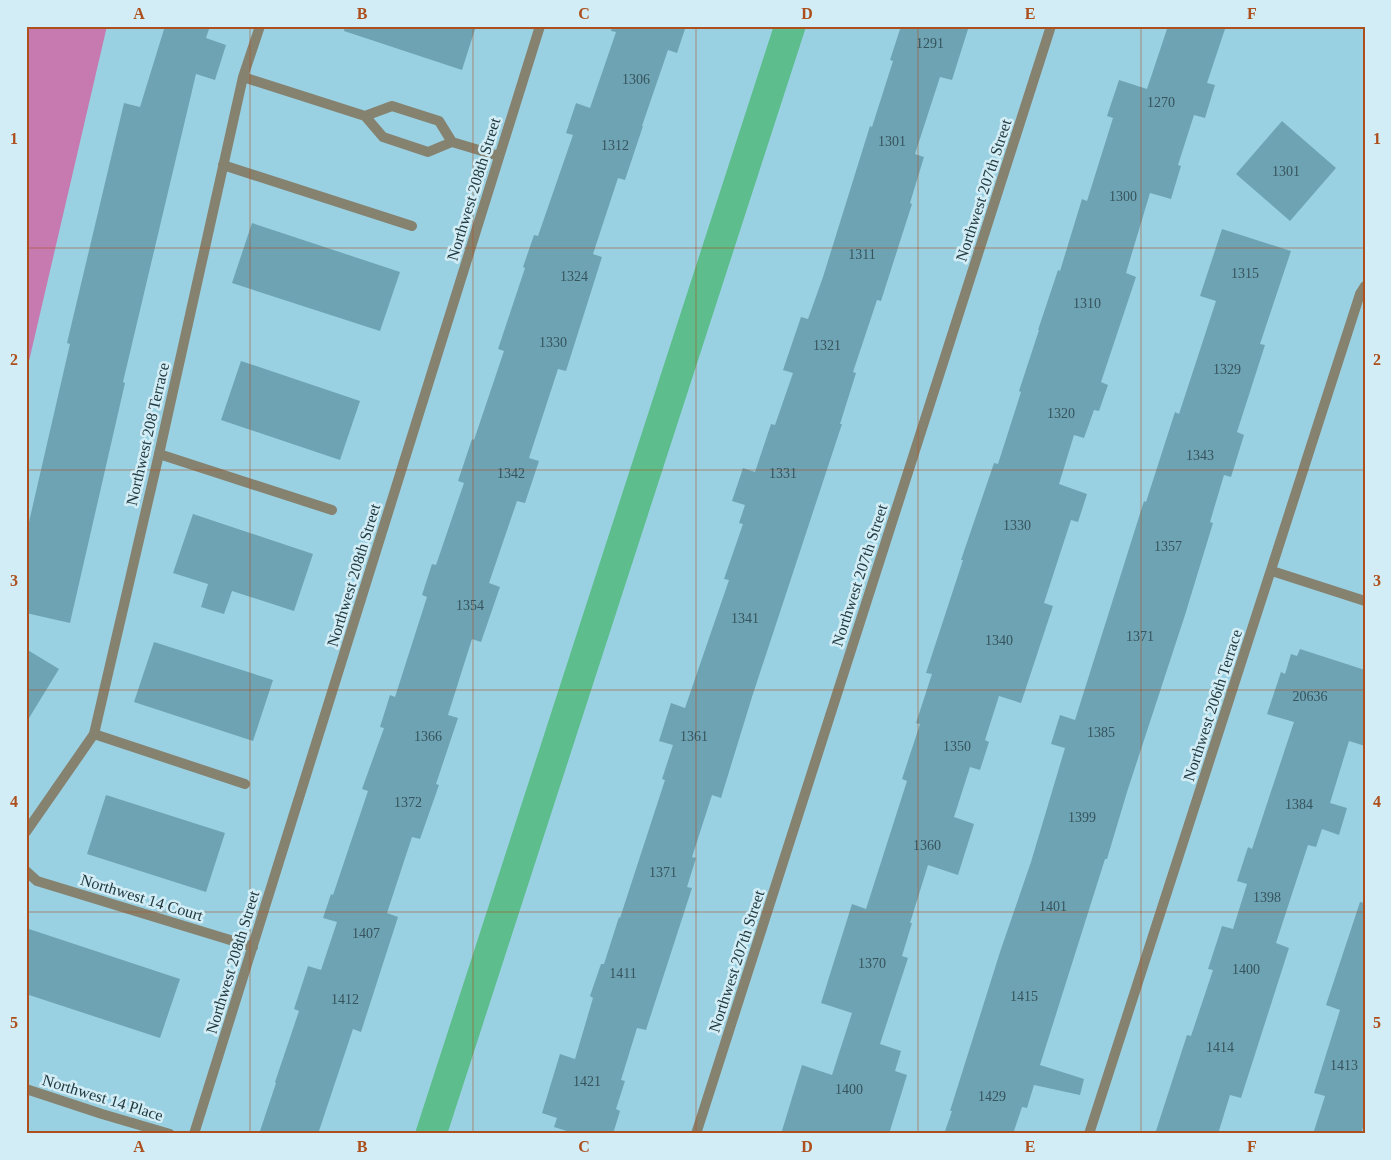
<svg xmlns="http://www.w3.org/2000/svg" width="1391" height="1160" font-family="Georgia,serif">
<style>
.forest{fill:#c67aaf}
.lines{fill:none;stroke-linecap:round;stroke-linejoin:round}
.canal{stroke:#5dbd8c;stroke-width:31}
.building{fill:#6ea3b3}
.service{stroke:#868270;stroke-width:10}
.minor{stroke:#868270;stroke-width:10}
.grid{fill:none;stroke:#ad4f1c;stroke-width:1;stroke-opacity:0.55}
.labels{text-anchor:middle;stroke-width:5;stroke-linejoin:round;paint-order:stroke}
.number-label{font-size:14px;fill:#36545d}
.street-label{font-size:16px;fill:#233940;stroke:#d2edf5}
.neatline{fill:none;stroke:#ad4f1c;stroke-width:2}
.grid-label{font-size:16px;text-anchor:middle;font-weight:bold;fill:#ad4f1c}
</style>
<rect width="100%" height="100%" fill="#9ad1e2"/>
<path class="forest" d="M 26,26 L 107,26 L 26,374 Z"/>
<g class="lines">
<path class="canal" d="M 431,1134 L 790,26"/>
</g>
<path class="building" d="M 165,26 L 210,26 L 206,38 L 226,45 L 215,80 L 196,74 L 123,382 L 125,383 L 70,623 L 26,613 L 26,535 L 70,344 L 67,343 L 124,103 L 140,107 Z
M 345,26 L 476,26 L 462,70 L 344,31 Z
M 612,26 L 686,26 L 677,53 L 668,50 L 642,126 L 643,126 L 625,180 L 618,178 L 593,254 L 602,257 L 566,371 L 558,369 L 529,458 L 539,461 L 525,503 L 517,501 L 489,583 L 500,587 L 481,642 L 472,639 L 448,715 L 458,718 L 436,784 L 439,785 L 420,839 L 412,837 L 387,913 L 398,917 L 361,1032 L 353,1029 L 318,1134 L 259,1134 L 276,1083 L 275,1082 L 299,1011 L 294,1009 L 308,966 L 321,970 L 337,922 L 323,918 L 331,894 L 333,895 L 368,791 L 362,789 L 384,728 L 380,727 L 390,695 L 395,697 L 427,597 L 422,595 L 432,564 L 436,565 L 464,483 L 458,481 L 472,439 L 474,440 L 504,351 L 498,349 L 525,268 L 523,267 L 534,235 L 538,236 L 573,135 L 566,133 L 576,103 L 590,108 L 616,32 L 611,31 Z
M 901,26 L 969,26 L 952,80 L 940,77 L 915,154 L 924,157 L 910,203 L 912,204 L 881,301 L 877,300 L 853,372 L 856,373 L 840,424 L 842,424 L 752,697 L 721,798 L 712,795 L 692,857 L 696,858 L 687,887 L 692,888 L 646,1030 L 637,1028 L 621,1080 L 625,1081 L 616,1109 L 620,1111 L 613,1134 L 576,1134 L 554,1127 L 557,1118 L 542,1113 L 560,1054 L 575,1059 L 593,998 L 590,996 L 601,964 L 604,964 L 619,917 L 620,918 L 665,780 L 662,779 L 673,745 L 659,741 L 671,703 L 685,708 L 729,580 L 724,579 L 743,524 L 739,523 L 745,505 L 732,501 L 743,468 L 755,472 L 771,424 L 775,425 L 793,373 L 783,370 L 801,317 L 808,319 L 823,277 L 870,126 L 872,127 L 893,61 L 890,60 Z
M 1168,26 L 1226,26 L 1207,83 L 1215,85 L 1205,118 L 1194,115 L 1178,165 L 1181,166 L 1171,199 L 1150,193 L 1126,273 L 1136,277 L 1101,382 L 1108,385 L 1099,411 L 1094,410 L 1084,438 L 1074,435 L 1059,484 L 1087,494 L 1078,522 L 1071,520 L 1044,603 L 1053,606 L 1021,703 L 999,696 L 985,740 L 989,742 L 980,770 L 970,767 L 954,817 L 974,824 L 958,875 L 928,865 L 910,923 L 912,923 L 902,956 L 908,958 L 880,1044 L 901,1051 L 895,1071 L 907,1075 L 889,1134 L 781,1134 L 802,1065 L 832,1075 L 852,1013 L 821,1003 L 852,904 L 866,909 L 907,781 L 902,779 L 920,724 L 916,723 L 932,674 L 926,673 L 963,560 L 961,560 L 994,463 L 998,464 L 1021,392 L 1019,391 L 1039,330 L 1038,330 L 1058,270 L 1060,271 L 1082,199 L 1087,201 L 1113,118 L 1107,116 L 1119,80 L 1147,89 Z
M 1282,121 L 1336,168 L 1290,221 L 1236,174 Z
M 252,223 L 400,272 L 380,331 L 232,283 Z
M 1222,229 L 1291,251 L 1260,344 L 1265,345 L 1237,432 L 1244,435 L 1231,477 L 1224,475 L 1210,522 L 1213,523 L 1185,615 L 1127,792 L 1107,859 L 1105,859 L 1040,1065 L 1084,1079 L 1080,1095 L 1034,1085 L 1027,1108 L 1022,1107 L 1013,1134 L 944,1134 L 952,1111 L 950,1111 L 1000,952 L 1031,862 L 1065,748 L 1051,744 L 1060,715 L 1075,720 L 1144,501 L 1146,502 L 1175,412 L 1179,414 L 1216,301 L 1200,296 Z
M 241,361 L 360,401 L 340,460 L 221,420 Z
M 193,514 L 313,554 L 294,611 L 232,591 L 224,614 L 201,607 L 208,584 L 173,573 Z
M 154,642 L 273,680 L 253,741 L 134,702 Z
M 26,649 L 59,669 L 26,723 Z
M 1300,649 L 1365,670 L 1365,746 L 1349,741 L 1330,803 L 1347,808 L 1339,835 L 1322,829 L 1316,847 L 1308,845 L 1276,943 L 1289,948 L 1241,1098 L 1230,1095 L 1218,1134 L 1155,1134 L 1187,1035 L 1191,1036 L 1213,970 L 1208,969 L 1222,926 L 1233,929 L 1247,884 L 1237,881 L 1248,847 L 1252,849 L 1294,722 L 1267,714 L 1281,672 L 1285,674 L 1291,654 L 1297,656 Z
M 106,795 L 225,833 L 206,892 L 87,854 Z
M 1360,902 L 1365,903 L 1365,1121 L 1361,1134 L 1313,1134 L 1325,1096 L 1314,1093 L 1340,1010 L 1326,1005 Z
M 26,928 L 180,979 L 160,1038 L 26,994 Z"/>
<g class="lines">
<path class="service" d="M 223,165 L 412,226
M 159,454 L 332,510
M 94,734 L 245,784"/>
<path class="minor" d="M 243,77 L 365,116 L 383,137 L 428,152 L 452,142 L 499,156
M 365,116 L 392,106 L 439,121 L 452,142
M 1272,571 L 1365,601
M 26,832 L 94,734 L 159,454 L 243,77 L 260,26
M 26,871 L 37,881 L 253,947
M 26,1089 L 102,1114 L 170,1134
M 194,1134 L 540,26
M 696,1134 L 1051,26
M 1089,1134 L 1360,294 L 1365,286"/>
</g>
<path class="grid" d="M 250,26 L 250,1134M 473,26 L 473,1134M 696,26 L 696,1134M 918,26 L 918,1134M 1141,26 L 1141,1134M 26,248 L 1365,248M 26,470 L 1365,470M 26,690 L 1365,690M 26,912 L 1365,912"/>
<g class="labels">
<g class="number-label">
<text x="930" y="48">1291</text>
<text x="636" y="84">1306</text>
<text x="1161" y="107">1270</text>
<text x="892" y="146">1301</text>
<text x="615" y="150">1312</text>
<text x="1286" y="176">1301</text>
<text x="1123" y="201">1300</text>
<text x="862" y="259">1311</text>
<text x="1245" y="278">1315</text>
<text x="574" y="281">1324</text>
<text x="1087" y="308">1310</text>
<text x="553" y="347">1330</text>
<text x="827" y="350">1321</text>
<text x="1227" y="374">1329</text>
<text x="1061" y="418">1320</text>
<text x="1200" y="460">1343</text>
<text x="511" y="478">1342</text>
<text x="783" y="478">1331</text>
<text x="1017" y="530">1330</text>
<text x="1168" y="551">1357</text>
<text x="470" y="610">1354</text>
<text x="745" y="623">1341</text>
<text x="1140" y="641">1371</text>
<text x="999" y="645">1340</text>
<text x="1310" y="701">20636</text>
<text x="1101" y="737">1385</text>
<text x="428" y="741">1366</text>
<text x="694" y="741">1361</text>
<text x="957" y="751">1350</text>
<text x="408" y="807">1372</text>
<text x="1299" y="809">1384</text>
<text x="1082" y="822">1399</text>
<text x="927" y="850">1360</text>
<text x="663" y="877">1371</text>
<text x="1267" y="902">1398</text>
<text x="1053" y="911">1401</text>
<text x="366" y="938">1407</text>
<text x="872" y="968">1370</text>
<text x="1246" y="974">1400</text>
<text x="623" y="978">1411</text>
<text x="1024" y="1001">1415</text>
<text x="345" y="1004">1412</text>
<text x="1220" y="1052">1414</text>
<text x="1344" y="1070">1413</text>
<text x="587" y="1086">1421</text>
<text x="849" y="1094">1400</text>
<text x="992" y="1101">1429</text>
</g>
<g class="street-label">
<text transform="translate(473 189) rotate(-73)" y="6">Northwest 208th Street</text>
<text transform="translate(983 190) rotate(-72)" y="6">Northwest 207th Street</text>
<text transform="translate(147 434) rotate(-77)" y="6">Northwest 208 Terrace</text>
<text transform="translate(353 575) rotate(-73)" y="6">Northwest 208th Street</text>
<text transform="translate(859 575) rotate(-72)" y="6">Northwest 207th Street</text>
<text transform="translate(1212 705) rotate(-72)" y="6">Northwest 206th Terrace</text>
<text transform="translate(142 897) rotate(17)" y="6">Northwest 14 Court</text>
<text transform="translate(736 961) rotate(-72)" y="6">Northwest 207th Street</text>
<text transform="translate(232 962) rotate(-73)" y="6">Northwest 208th Street</text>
<text transform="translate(103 1097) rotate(17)" y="6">Northwest 14 Place</text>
</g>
</g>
<rect width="1391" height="1160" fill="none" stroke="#d2edf5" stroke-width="55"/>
<rect x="28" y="28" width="1336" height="1104" class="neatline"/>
<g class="grid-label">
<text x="139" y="19">A</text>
<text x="362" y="19">B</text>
<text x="584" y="19">C</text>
<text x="807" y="19">D</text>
<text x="1030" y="19">E</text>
<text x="1252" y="19">F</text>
<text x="14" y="144">1</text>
<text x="1377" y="144">1</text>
<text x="14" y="365">2</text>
<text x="1377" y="365">2</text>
<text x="14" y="586">3</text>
<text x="1377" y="586">3</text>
<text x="14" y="807">4</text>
<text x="1377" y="807">4</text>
<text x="14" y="1028">5</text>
<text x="1377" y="1028">5</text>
<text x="139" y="1152">A</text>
<text x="362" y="1152">B</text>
<text x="584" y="1152">C</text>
<text x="807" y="1152">D</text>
<text x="1030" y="1152">E</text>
<text x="1252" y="1152">F</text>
</g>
</svg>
